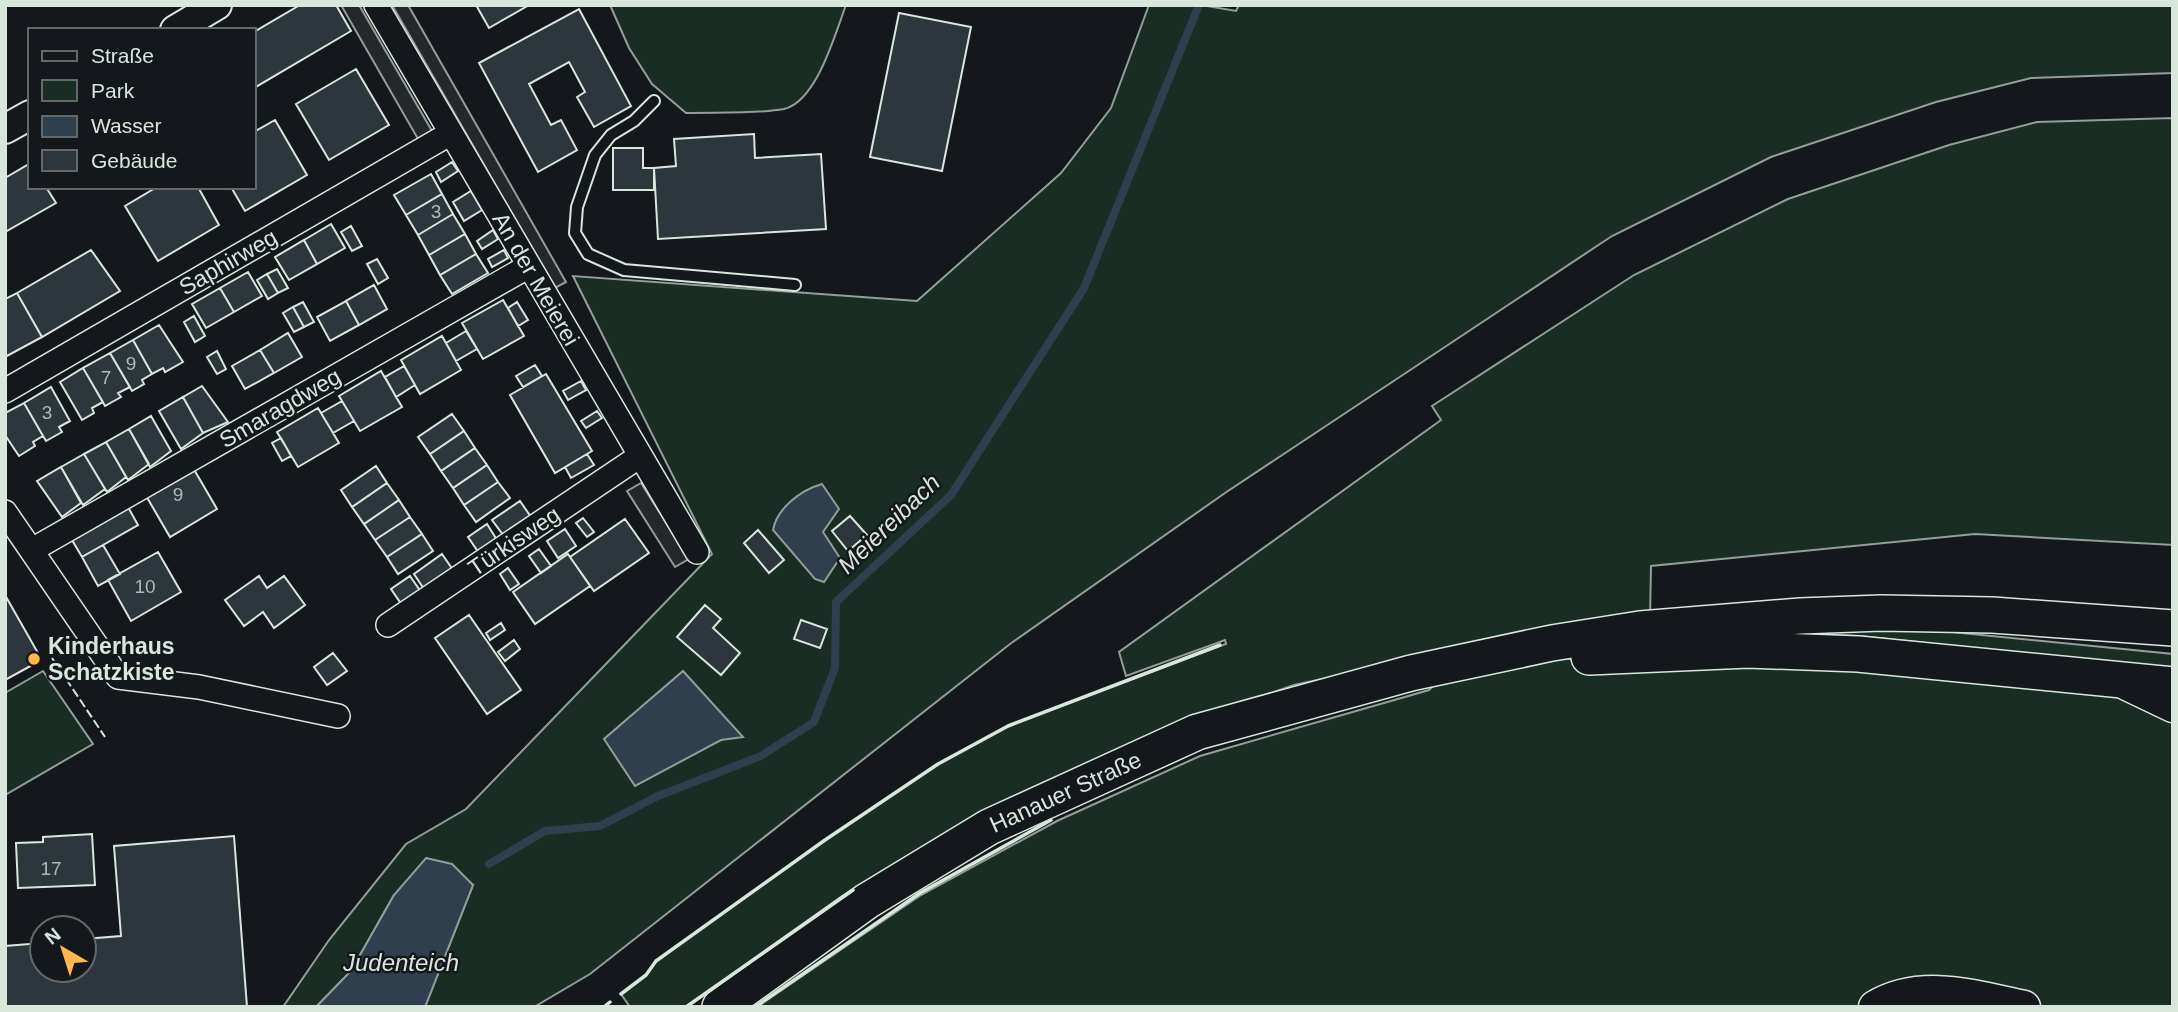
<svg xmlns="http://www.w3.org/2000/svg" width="2178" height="1012" font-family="Helvetica,sans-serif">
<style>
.green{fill:#1a2d24;stroke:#939e99;stroke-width:2}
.parking{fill:#24282b;stroke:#939e99;stroke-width:2}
.water{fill:#2f3f4d;stroke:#939e99;stroke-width:2}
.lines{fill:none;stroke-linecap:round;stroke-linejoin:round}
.stream{stroke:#2f3f4d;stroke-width:8}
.building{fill:#2c363c;stroke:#d8e6dc;stroke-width:2}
.service-casing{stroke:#d8e6dc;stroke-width:14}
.minor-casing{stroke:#d8e6dc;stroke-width:26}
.tertiary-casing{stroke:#d8e6dc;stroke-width:32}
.secondary-casing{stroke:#d8e6dc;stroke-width:35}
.primary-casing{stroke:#d8e6dc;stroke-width:38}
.service{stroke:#14181c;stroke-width:10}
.minor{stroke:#14181c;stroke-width:23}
.tertiary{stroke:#14181c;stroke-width:28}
.secondary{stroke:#14181c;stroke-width:32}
.primary{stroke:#14181c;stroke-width:35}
.fence{stroke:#d8e6dc;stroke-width:2;stroke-dasharray:9 3.5;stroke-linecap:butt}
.wall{stroke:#d8e6dc;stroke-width:3.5}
.poi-dot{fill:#ffb74d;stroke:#14181c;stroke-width:2.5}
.labels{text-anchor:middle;stroke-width:5;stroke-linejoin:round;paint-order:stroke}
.number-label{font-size:19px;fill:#adbab4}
.street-label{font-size:23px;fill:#d8e6dc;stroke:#14181c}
.poi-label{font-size:23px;font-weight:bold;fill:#d8e6dc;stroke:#14181c;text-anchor:start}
.water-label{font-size:24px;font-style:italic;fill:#d8e6dc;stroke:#14181c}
</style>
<rect width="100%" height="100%" fill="#14181c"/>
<path class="green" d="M 610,5 L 846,5 C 835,34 817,101 784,109 C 757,114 715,112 686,113 L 652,84 L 629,48 Z
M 1149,5 L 1201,5 L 1236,11 L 1239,5 L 2173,5 L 2173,73 L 2031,78 L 1936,102 L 1771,157 L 1612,236 L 1225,493 L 1010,644 L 590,974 L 534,1007 L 425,1007 L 473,885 L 394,895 L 351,971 L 316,1007 L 283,1007 L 329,940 L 406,844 L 466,809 L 712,554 L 573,276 L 917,301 L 1061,173 L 1111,108 Z
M 2173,118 L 2173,545 L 1975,534 L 1651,566 L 1650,619 L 1444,653 L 1294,685 L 1172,727 L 911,855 L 842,896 L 686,1007 L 630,1007 L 621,994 L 646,975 L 656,961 L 825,840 L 938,764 L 1008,726 L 1226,644 L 1225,640 L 1126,676 L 1119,652 L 1441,420 L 1432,406 L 1634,275 L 1788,199 L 1949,145 L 2037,122 Z
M 1932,630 L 2173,654 L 2173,669 L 1859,636 L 1708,631 Z
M 1638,655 L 1929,660 L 2141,701 L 2173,718 L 2173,1007 L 757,1007 L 921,895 L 1057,821 L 1200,756 L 1429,690 L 1453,665 Z
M 43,671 L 93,744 L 5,795 L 5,693 Z"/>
<path class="parking" d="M 341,5 L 359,5 L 432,131 L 418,139 Z
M 392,5 L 408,5 L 566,282 L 555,288 Z
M 641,483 L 689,559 L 675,567 L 627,491 Z"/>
<path class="water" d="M 822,484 L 839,509 L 823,532 L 840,558 L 824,582 L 815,579 L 773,530 C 777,508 801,490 822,484 Z
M 683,671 L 743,737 L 721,740 L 635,786 L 604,739 Z
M 426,858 L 452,864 L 473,885 L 425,1007 L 316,1007 L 351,971 L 394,895 Z"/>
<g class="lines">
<path class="stream" d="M 489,864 L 545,831 L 600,826 L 658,796 L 761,756 L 814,722 L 835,668 L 836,602 L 951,495 L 1084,288 L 1199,5"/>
</g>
<path class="building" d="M 300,5 L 336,5 L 351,31 L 254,88 L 254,32 Z
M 476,5 L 529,5 L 489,28 Z
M 579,9 L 631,106 L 594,127 L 577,97 L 585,92 L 569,62 L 529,84 L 551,125 L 561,120 L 577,150 L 538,172 L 479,63 Z
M 899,13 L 971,27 L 942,171 L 870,157 Z
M 356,69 L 389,125 L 329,160 L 296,104 Z
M 275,120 L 307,175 L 245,211 L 231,187 L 254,187 L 254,132 Z
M 754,134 L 755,158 L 821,154 L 826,229 L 658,239 L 654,168 L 676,166 L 674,139 Z
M 613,148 L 643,148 L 643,168 L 654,168 L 654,190 L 613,190 Z
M 452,162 L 458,171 L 441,182 L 436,172 Z
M 29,164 L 30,187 L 46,187 L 56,203 L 5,232 L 5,178 Z
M 431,174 L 442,194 L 406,215 L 394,195 Z
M 157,187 L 198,187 L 219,225 L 158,261 L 125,206 Z
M 471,191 L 482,210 L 464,221 L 453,202 Z
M 442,194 L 453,214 L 418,235 L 406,215 Z
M 453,214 L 465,234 L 429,255 L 418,235 Z
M 331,224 L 345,248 L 317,264 L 304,240 Z
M 351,226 L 362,246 L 352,251 L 341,232 Z
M 493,230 L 498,239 L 482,249 L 477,241 Z
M 465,234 L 476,254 L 440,275 L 429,255 Z
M 304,240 L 317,264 L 289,280 L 275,257 Z
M 91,250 L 120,291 L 42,337 L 17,293 Z
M 504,250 L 508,258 L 492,267 L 488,259 Z
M 476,254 L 488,273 L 452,294 L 440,275 Z
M 377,259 L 388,278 L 378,284 L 367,264 Z
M 277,269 L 288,288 L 278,293 L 267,274 Z
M 248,272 L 262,296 L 234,312 L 220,288 Z
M 267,274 L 278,293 L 268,299 L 257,280 Z
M 374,285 L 387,309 L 359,325 L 346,301 Z
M 220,288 L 234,312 L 206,328 L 192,304 Z
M 17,293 L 42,337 L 5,357 L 5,299 Z
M 503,300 L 524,336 L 483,359 L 462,323 Z
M 346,301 L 359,325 L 330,341 L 317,317 Z
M 303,302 L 314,322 L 304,327 L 293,307 Z
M 517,302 L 528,320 L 518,326 L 508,308 Z
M 293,307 L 304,327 L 294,332 L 283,313 Z
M 194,316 L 205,336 L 195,342 L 184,322 Z
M 159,325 L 183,362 L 165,372 L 163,368 L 152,374 L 133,340 Z
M 466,331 L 477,349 L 456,361 L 446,343 Z
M 288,333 L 302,357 L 274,373 L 260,350 Z
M 442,336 L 461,370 L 420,394 L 401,360 Z
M 133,340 L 152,374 L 142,380 L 144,384 L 132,391 L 110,353 Z
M 260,350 L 274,373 L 245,389 L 232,366 Z
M 217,351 L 226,369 L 217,374 L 207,357 Z
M 110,353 L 130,387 L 118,393 L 121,397 L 105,406 L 83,368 Z
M 535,365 L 542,376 L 523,387 L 516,376 Z
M 404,366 L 415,385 L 396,397 L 385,377 Z
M 83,368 L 103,402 L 92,408 L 94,413 L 82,420 L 60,382 Z
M 381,371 L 402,407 L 360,431 L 339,396 Z
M 546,374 L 592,451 L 555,473 L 510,395 Z
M 581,381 L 586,390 L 568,400 L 563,391 Z
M 202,386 L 228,422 L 203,433 L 183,397 Z
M 51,387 L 70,421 L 59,427 L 62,432 L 46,441 L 24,403 Z
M 183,397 L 203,433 L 181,449 L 159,411 Z
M 342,401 L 354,421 L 333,433 L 321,413 Z
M 24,403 L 43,436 L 33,442 L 35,446 L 19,456 L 5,435 L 5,413 Z
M 318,408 L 339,443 L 298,467 L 277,432 Z
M 597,411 L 602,418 L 586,428 L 581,421 Z
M 452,414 L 464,431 L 430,454 L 418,437 Z
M 151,416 L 171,451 L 150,467 L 129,429 Z
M 129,429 L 149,464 L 128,480 L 106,442 Z
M 464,431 L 475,448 L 441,471 L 430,454 Z
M 281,438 L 291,456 L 282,461 L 272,443 Z
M 106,442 L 126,477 L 107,492 L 84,454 Z
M 475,448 L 487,465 L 453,488 L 441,471 Z
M 84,454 L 105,489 L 83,505 L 61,467 Z
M 587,454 L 594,465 L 571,478 L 565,467 Z
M 487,465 L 498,482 L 464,505 L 453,488 Z
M 192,466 L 217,509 L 170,537 L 145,494 Z
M 376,466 L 387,483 L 352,507 L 341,490 Z
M 61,467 L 81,503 L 62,517 L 37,481 Z
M 498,482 L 510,498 L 476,522 L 464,505 Z
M 387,483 L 399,500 L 364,524 L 352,507 Z
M 399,500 L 410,517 L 375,540 L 364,524 Z
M 520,501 L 531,517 L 504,536 L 492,520 Z
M 128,507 L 138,525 L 82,557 L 72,540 Z
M 850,516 L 867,535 L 848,551 L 832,531 Z
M 410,517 L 422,534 L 387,557 L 375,540 Z
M 583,518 L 594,532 L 587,537 L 576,523 Z
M 625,519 L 649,553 L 594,591 L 570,557 Z
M 487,524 L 497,540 L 479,553 L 468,537 Z
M 565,529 L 576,546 L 558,558 L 547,541 Z
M 758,530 L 784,560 L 769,573 L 744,543 Z
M 422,534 L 433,551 L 398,574 L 387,557 Z
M 103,545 L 120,574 L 98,586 L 82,557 Z
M 539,549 L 551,566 L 541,573 L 529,556 Z
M 158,552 L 181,592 L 131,621 L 108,580 Z
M 442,554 L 453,570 L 424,589 L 414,574 Z
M 568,554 L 590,586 L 535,624 L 513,592 Z
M 508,568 L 519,584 L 510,590 L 500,574 Z
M 259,576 L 267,588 L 284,576 L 305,605 L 274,628 L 263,612 L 244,626 L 225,600 Z
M 410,576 L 421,592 L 402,605 L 391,589 Z
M 5,595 L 38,653 L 32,656 L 36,663 L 5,680 Z
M 705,605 L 721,619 L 713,628 L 740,653 L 721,675 L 677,637 Z
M 469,615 L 521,690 L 487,714 L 435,638 Z
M 801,620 L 827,629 L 820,648 L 794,639 Z
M 501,623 L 505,630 L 490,640 L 486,633 Z
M 514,640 L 520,649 L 505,661 L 498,652 Z
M 333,653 L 347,671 L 327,685 L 314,667 Z
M 92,834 L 95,885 L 18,888 L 16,843 L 43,842 L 43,837 Z
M 234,836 L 247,1007 L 5,1007 L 5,946 L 42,943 L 42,970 L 84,970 L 84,939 L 121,936 L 114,846 Z"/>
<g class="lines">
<g class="service-casing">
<path id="service" d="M 654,101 L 634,121 L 611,135 L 595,155 L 577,207 L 575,233 L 588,254 L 624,270 L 795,285"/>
</g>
<g class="minor-casing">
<path id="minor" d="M 376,5 L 697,552
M 5,391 L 451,133
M 5,512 L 118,677 L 199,687 L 338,716
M 32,550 L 529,266
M 388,625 L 640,456"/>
</g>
<g class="tertiary-casing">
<path id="tertiary" d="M 175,30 L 217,5
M 5,129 L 30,115"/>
</g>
<g class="secondary-casing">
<path id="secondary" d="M 2127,684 L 2173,706
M 1875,1007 C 1921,979 1976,997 2024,1007"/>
</g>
<g class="primary-casing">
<g id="primary">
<path d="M 1589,657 L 1748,650 L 1858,654 L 2173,685"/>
<path id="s1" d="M 720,1007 L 867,901 L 989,827 L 1197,732 L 1411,673 L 1552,643 L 1640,629 L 1800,616 L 1881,613 L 1992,615 L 2173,628"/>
</g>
</g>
<use href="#service" class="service"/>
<use href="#minor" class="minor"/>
<use href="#tertiary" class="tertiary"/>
<use href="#secondary" class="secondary"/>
<use href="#primary" class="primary"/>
<path class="fence" d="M 52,658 L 105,737"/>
<path class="wall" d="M 621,994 L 646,975 L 656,961 L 825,840 L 938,764 L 1008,726 L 1220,645
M 604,1007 L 610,1002
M 686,1007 L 853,890
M 755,1007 L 920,893 L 1051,820"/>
</g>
<circle class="poi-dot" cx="34" cy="659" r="7"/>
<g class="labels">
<g class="number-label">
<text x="436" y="218">3</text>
<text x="131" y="370">9</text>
<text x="106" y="384">7</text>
<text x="47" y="419">3</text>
<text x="178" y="501">9</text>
<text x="145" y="593">10</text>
<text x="51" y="875">17</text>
</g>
<g class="street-label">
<text transform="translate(228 262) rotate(-30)" y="8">Saphirweg</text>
<text transform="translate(536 279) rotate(60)" y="8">An der Meierei</text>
<text transform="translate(280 408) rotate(-30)" y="8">Smaragdweg</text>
<text transform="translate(514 541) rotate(-34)" y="8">Türkisweg</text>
<text dy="8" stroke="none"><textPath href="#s1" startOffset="408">Hanauer Straße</textPath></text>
</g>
<g class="poi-label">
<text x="48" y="654">Kinderhaus<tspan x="48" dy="26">Schatzkiste</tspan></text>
</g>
<g class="water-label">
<text transform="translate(889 524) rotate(-44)" y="8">Meiereibach</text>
<text x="401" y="971">Judenteich</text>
</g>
</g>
<rect width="2178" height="1012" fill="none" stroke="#d8e6dc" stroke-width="14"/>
<rect x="28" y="28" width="228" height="161" fill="#14181c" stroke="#626a69" stroke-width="2"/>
<rect x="42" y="51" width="35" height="10" fill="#14181c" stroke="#626a69" stroke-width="2"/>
<text x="91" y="63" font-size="21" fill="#d8e6dc">Straße</text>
<rect x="42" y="80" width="35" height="21" fill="#1a2d24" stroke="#626a69" stroke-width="2"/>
<text x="91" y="98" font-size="21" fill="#d8e6dc">Park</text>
<rect x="42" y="116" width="35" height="21" fill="#2f3f4d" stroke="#626a69" stroke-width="2"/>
<text x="91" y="133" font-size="21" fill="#d8e6dc">Wasser</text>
<rect x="42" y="150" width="35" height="21" fill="#2c363c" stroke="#626a69" stroke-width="2"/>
<text x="91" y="168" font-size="21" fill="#d8e6dc">Gebäude</text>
<g transform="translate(63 949) rotate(321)"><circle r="33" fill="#14181c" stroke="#626a69" stroke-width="2"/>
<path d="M0-5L12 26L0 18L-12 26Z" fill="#ffb74d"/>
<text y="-10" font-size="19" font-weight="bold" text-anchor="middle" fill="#d8e6dc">N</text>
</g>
</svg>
